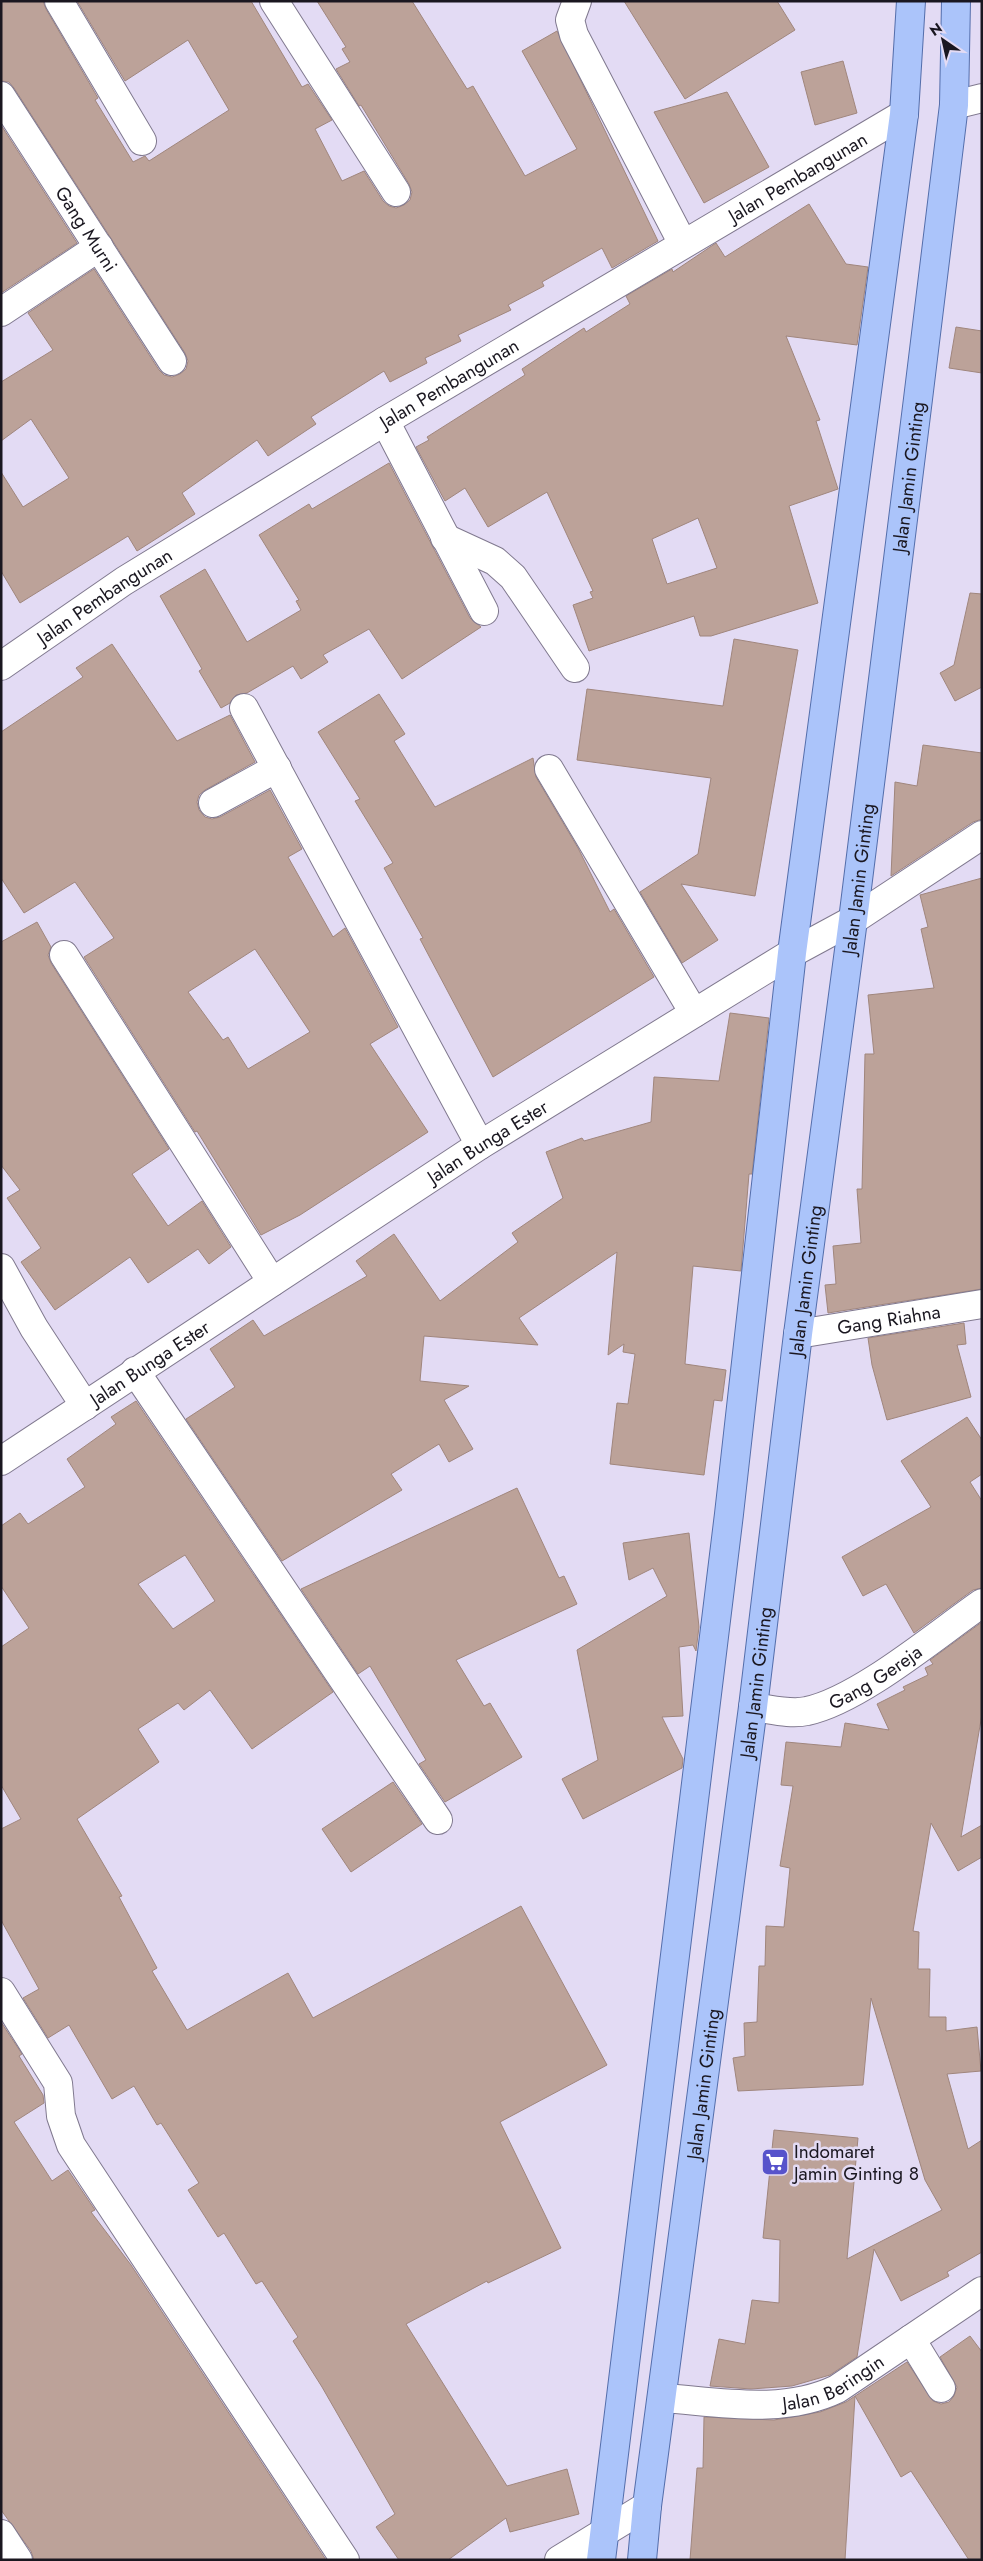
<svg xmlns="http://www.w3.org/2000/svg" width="983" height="2561" font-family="Jost,sans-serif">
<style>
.building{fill:#bca299;stroke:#a0867d;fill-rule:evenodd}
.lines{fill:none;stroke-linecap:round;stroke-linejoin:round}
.street-casing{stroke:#80798f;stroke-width:30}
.primary-casing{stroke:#546eab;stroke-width:30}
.street{stroke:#fff;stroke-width:28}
.primary{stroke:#abc4fa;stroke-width:28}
.labels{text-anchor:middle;stroke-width:5;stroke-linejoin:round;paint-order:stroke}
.street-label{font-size:19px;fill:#1a1720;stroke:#e3dbf4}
.poi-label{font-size:19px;fill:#1a1720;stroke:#e3dbf4;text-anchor:start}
</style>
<rect width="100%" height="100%" fill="#e3dbf4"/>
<path class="building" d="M 1,1 L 43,1 L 46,9 L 98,98 L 95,100 L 133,162 L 145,156 L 149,161 L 229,110 L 188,40 L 125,81 L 77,1 L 251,1 L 302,87 L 308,84 L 332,120 L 315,129 L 342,181 L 364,171 L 383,201 L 389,206 L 396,208 L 404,205 L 410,200 L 412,192 L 409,184 L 361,105 L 359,106 L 336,69 L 350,62 L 342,49 L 346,47 L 317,1 L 412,1 L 467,89 L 473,86 L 525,176 L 577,149 L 522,51 L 557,31 L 658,241 L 612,268 L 602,248 L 542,282 L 544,286 L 508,305 L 511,310 L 458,335 L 461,341 L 425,358 L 427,363 L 390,382 L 384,371 L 311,417 L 316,424 L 268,456 L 257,440 L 182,493 L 195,514 L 137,551 L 128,536 L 20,603 L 1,571 L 1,472 L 23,507 L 69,478 L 31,419 L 1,441 L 1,382 L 53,350 L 28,313 L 94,269 L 159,370 L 164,375 L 172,377 L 180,374 L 186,369 L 188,361 L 185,353 L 14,88 L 9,82 L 1,81 Z
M 624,1 L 777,1 L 795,30 L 685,99 Z
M 843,61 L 857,113 L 815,125 L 801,72 Z
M 727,92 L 769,167 L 704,203 L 654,112 Z
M 1,125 L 77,243 L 1,293 Z
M 809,204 L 846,264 L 868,267 L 857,345 L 786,336 L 820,420 L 816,421 L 838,489 L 789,506 L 818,603 L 711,636 L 700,636 L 694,616 L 589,651 L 573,605 L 593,598 L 590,592 L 593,591 L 547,492 L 488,527 L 465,488 L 445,501 L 416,447 L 429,440 L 427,437 L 525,375 L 522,369 L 584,328 L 586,332 L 630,304 L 626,296 L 672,269 L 673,272 L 716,243 L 725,257 ZM 698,518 L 717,568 L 667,584 L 652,539 Z
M 956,327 L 982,331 L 982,373 L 949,368 Z
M 389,463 L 470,618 L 481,627 L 402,679 L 369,629 L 323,655 L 328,662 L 301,679 L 293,666 L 247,693 L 236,695 L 230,703 L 221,708 L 199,671 L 202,669 L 160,596 L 205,569 L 247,642 L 301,610 L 296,601 L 299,600 L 259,535 L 309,504 L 312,509 Z
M 970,593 L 982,594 L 982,687 L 955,701 L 940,673 L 954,665 Z
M 734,639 L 798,650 L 755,896 L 681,884 L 718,940 L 682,963 L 640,892 L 698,854 L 711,778 L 577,760 L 587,689 L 723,706 Z
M 112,644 L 177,741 L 230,715 L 255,762 L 205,790 L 199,795 L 197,802 L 199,810 L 205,817 L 212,819 L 220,817 L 270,790 L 302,849 L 288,857 L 333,937 L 345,928 L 398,1027 L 370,1044 L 428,1132 L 300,1215 L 261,1235 L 197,1131 L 195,1132 L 84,957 L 114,938 L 75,882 L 24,913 L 1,878 L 1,732 L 83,677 L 76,668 ZM 255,949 L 310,1032 L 248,1069 L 228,1037 L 223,1040 L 188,992 Z
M 379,694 L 405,734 L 394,741 L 435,807 L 533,758 L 536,777 L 578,848 L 610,912 L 614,909 L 654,977 L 493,1077 L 420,939 L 423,938 L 384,868 L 393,863 L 355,801 L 360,799 L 318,732 Z
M 923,745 L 982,753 L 982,819 L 973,822 L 891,876 L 895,782 L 917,786 Z
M 982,878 L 982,1289 L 828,1313 L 825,1285 L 836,1284 L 833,1246 L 861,1243 L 857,1189 L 862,1189 L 865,1054 L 874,1054 L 868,995 L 934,988 L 921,929 L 928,927 L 920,895 Z
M 37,922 L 51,947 L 48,955 L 51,963 L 169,1149 L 132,1174 L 168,1226 L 202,1201 L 231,1247 L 209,1264 L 198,1249 L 148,1283 L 130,1257 L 55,1310 L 21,1262 L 41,1248 L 7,1198 L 20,1190 L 1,1165 L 1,942 Z
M 730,1013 L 769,1018 L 752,1174 L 749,1174 L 741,1271 L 693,1266 L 685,1364 L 726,1370 L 722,1401 L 714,1400 L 704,1475 L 610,1464 L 617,1403 L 628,1404 L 635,1354 L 623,1352 L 624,1344 L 608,1355 L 617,1252 L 519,1318 L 538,1345 L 424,1336 L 420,1381 L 469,1386 L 444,1400 L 473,1449 L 449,1462 L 439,1444 L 391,1474 L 402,1490 L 282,1561 L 186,1419 L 235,1387 L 210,1349 L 253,1320 L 264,1336 L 367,1276 L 356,1261 L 394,1234 L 440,1301 L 518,1242 L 512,1233 L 563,1198 L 546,1152 L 582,1138 L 584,1141 L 651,1122 L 654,1077 L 719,1081 Z
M 964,1323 L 966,1344 L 957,1345 L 971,1397 L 887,1420 L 872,1365 L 868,1338 Z
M 136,1401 L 333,1692 L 252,1749 L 210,1690 L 184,1710 L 178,1703 L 138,1729 L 159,1762 L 77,1819 L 122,1896 L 119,1897 L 157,1968 L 152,1971 L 187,2030 L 288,1973 L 313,2018 L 521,1906 L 607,2065 L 500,2122 L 561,2248 L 488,2283 L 487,2281 L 406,2324 L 507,2486 L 567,2469 L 579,2514 L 510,2532 L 506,2518 L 448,2560 L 399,2560 L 376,2527 L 395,2514 L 322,2387 L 293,2341 L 298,2337 L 262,2281 L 256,2284 L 224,2233 L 218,2237 L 188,2190 L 199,2183 L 161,2123 L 157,2125 L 134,2086 L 112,2099 L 69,2025 L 48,2038 L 23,1998 L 39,1989 L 1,1920 L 1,1829 L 21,1819 L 1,1785 L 1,1647 L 29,1628 L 1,1586 L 1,1526 L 20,1513 L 28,1524 L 85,1487 L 67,1459 L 116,1424 L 111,1417 ZM 185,1555 L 215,1601 L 173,1629 L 138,1584 Z
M 967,1417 L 982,1440 L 982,1474 L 970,1482 L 982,1501 L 982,1588 L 973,1590 L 914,1633 L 886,1584 L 863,1596 L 842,1557 L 931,1507 L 901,1461 Z
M 517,1488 L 559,1578 L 564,1576 L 577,1604 L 456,1660 L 484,1706 L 490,1703 L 522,1757 L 445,1802 L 419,1764 L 426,1760 L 370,1666 L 358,1674 L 301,1589 Z
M 689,1533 L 699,1627 L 696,1651 L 693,1645 L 679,1647 L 683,1716 L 662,1717 L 683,1759 L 682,1768 L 583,1819 L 562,1779 L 598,1760 L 577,1650 L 667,1596 L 653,1568 L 629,1580 L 623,1543 Z
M 982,1622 L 982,1714 L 961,1837 L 982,1825 L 982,1857 L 958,1871 L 931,1823 L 913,1931 L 919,1932 L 918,1969 L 930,1969 L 929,2017 L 946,2017 L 946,2031 L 977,2027 L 981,2071 L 947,2074 L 968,2149 L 982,2140 L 982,2252 L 947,2272 L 949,2276 L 901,2301 L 874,2249 L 857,2357 L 830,2375 L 792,2386 L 751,2389 L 710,2386 L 719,2339 L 745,2344 L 752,2300 L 779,2303 L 780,2240 L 763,2238 L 774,2130 L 858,2138 L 847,2259 L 942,2210 L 925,2180 L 871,1998 L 863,2085 L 738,2091 L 733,2058 L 745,2056 L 744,2023 L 757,2022 L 759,1966 L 765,1966 L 766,1926 L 784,1927 L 790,1868 L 780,1866 L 793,1786 L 781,1785 L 786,1742 L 841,1747 L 845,1723 L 889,1730 L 877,1704 L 905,1690 L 903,1687 L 928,1675 L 925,1668 L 933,1664 L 930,1660 Z
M 393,1782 L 422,1824 L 351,1872 L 322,1829 Z
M 1,2022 L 22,2054 L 19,2056 L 43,2095 L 44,2103 L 14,2122 L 52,2181 L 68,2170 L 95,2210 L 91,2212 L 131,2265 L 326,2560 L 34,2560 L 31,2551 L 1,2510 Z
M 970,2336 L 982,2352 L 982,2560 L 969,2560 L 911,2471 L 901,2477 L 855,2396 L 845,2560 L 690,2560 L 697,2468 L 703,2468 L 704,2417 L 774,2420 L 820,2412 L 846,2402 L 907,2362 L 933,2401 L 941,2404 L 949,2402 L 954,2396 L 957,2387 L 940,2357 Z"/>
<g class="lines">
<g class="street-casing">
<g id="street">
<path d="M 59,1 L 142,141"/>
<path d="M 274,1 L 396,192"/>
<path d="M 577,1 L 570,20 L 574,35 L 683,244"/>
<path id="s1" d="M 1,96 L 172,361"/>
<path d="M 954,105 L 982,98"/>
<path d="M 1,312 L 99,247"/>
<path d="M 385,421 L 484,611"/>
<path d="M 445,538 L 495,561 L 513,577 L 575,668"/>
<path id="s2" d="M 1,666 L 124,581 L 385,421 L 904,114"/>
<path d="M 244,708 L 480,1145"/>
<path d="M 549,769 L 694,1013"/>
<path d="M 213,803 L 277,768"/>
<path d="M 64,955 L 272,1282"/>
<path d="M 1,1268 L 34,1328 L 85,1406"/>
<path id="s3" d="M 798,1334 L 982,1304"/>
<path d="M 135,1371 L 438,1820"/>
<path id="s4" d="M 1,1461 L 480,1145 L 792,953 L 853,920 L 982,835"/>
<path id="s5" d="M 753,1707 C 770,1709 790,1715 807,1711 C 859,1700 936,1635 982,1603"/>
<path d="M 1,1992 L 58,2083 L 61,2116 L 71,2145 L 345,2560"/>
<path d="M 911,2339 L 941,2388"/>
<path id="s6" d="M 663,2398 C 720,2402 783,2415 837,2389 L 982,2291"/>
<path d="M 1,2534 L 18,2560"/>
<path d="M 559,2560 L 647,2506"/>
</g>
</g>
<g class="primary-casing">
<g id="primary">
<path d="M 601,2560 L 729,1514 L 792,953 L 904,114 L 911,1"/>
<path id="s7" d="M 642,2560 L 647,2506 L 753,1707 L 798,1334 L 853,920 L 918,399 L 954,105 L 956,1"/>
</g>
</g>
<use href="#street" class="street"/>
<use href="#primary" class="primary"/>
</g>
<defs>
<g id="supermarket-square" transform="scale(1.4375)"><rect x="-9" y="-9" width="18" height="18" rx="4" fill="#5753cb" stroke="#e3dbf4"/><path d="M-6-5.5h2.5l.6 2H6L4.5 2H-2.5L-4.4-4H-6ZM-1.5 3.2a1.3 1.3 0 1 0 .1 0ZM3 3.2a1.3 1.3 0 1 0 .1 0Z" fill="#fff"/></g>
</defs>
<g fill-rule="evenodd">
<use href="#supermarket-square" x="775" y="2162"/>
</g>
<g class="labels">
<g class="street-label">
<text dy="7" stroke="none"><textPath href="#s2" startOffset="935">Jalan Pembangunan</textPath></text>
<text dy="7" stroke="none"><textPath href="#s1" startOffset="158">Gang Murni</textPath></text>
<text dy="7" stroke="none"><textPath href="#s2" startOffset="530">Jalan Pembangunan</textPath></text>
<text dy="7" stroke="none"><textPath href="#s7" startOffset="2100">Jalan Jamin Ginting</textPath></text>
<text dy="7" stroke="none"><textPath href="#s2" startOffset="125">Jalan Pembangunan</textPath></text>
<text dy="7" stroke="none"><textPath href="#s7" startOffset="1695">Jalan Jamin Ginting</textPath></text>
<text dy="7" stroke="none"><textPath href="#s4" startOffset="582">Jalan Bunga Ester</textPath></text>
<text dy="7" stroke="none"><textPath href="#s7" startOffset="1290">Jalan Jamin Ginting</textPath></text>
<text dy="7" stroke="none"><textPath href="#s3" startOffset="92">Gang Riahna</textPath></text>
<text dy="7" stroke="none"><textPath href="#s4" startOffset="178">Jalan Bunga Ester</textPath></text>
<text dy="7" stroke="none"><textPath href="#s5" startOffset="131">Gang Gereja</textPath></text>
<text dy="7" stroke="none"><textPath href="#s7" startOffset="885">Jalan Jamin Ginting</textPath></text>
<text dy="7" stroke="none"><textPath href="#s7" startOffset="480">Jalan Jamin Ginting</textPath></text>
<text dy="7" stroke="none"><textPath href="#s6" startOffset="175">Jalan Beringin</textPath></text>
</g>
<g class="poi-label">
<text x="794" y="2158">Indomaret<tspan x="794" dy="22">Jamin Ginting 8</tspan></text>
</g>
</g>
<rect width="983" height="2561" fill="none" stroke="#1a1720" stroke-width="5"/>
<g transform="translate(943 40) rotate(326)" stroke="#e3dbf4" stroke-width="4" paint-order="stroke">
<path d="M0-4L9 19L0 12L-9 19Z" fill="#1a1720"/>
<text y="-8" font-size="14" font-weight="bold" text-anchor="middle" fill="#1a1720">N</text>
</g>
</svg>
